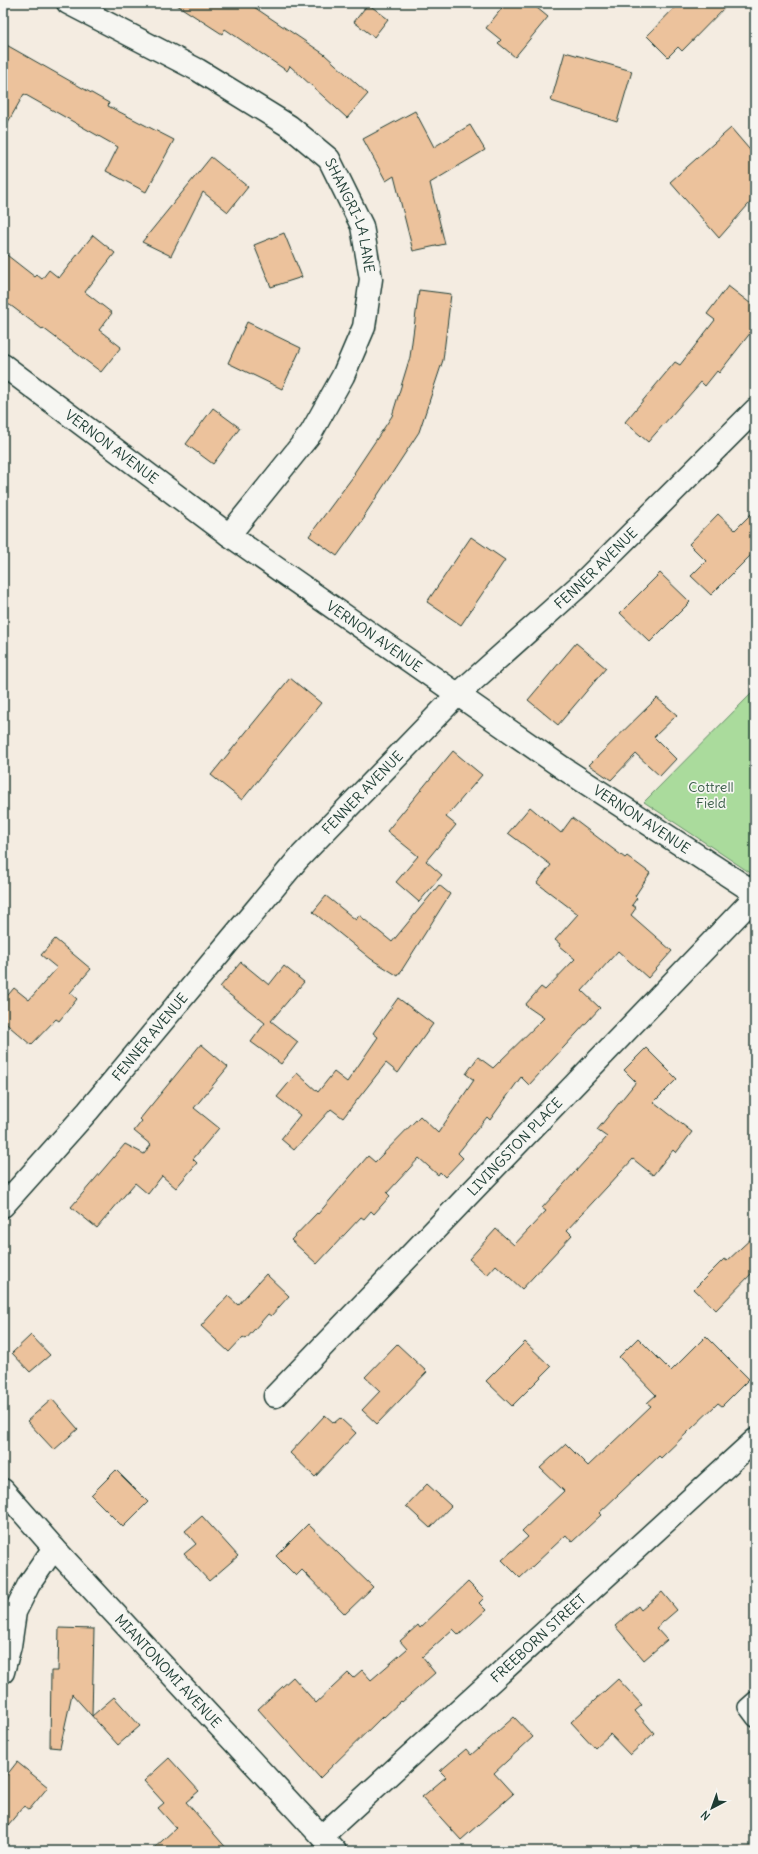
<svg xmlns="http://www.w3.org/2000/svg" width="758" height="1854" font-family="Delius,sans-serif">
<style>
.green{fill:#aadb9c;stroke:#648c68}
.building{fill:#ecc29c;stroke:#1f3d34}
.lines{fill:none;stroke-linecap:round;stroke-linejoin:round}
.lane-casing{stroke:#1f3d34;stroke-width:18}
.street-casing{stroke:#1f3d34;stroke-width:25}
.secondary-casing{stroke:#1f3d34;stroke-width:25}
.lane{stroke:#f6f6f2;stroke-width:15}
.street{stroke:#f6f6f2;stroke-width:22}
.secondary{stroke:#f6f6f2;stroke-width:22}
.labels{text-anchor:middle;stroke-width:3.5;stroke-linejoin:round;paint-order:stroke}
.street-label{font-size:14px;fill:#1f3d34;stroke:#f6f6f2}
.park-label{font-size:14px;fill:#3b5d49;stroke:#f6f6f2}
</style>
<rect width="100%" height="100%" fill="#f4ece1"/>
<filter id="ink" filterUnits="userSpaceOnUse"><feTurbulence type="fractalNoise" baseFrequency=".025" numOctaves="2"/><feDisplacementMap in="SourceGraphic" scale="8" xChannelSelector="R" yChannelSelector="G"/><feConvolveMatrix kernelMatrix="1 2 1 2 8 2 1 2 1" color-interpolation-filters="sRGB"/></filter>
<g filter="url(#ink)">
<path class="green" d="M 755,690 L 755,876 L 644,802 Z"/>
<path class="building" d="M 174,3 L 248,3 L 324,54 L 368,94 L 347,118 L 290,66 L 287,71 L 225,29 L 222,34 Z
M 506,3 L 531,3 L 548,17 L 515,57 L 498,43 L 501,40 L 486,28 Z
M 679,3 L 729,3 L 682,51 L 678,47 L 668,57 L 647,36 Z
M 368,4 L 388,19 L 374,37 L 354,22 Z
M 3,43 L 109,103 L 108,106 L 174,140 L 146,192 L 106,171 L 118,147 L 24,94 L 3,131 Z
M 565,52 L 632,71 L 617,122 L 551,101 Z
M 415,111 L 434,147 L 470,125 L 485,150 L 430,183 L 445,244 L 413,251 L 394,176 L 386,181 L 363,139 Z
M 731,128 L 755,156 L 755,197 L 719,238 L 670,182 Z
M 211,157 L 248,187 L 228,212 L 203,192 L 171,256 L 142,242 Z
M 284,233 L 302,277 L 271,287 L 254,245 Z
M 93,235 L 115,253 L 85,292 L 112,313 L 99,330 L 121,347 L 101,372 L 43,328 L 42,329 L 10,305 L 3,305 L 3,252 L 35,277 L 37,275 L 42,279 L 49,270 L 59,278 Z
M 728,286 L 755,307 L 755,327 L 719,373 L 717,371 L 705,386 L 701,382 L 648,442 L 625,422 L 675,362 L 680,365 L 715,320 L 707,314 Z
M 419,290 L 451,294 L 443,360 L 419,432 L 364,516 L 365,517 L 337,556 L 309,536 L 355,474 L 354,473 L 392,416 L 410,357 Z
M 247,322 L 301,348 L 282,389 L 228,363 Z
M 213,408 L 240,428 L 213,464 L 186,444 Z
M 755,510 L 755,551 L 711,595 L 691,576 L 706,561 L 689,544 L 718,514 L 735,530 Z
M 471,537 L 505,560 L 461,625 L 427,602 Z
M 660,573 L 690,602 L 650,642 L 620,613 Z
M 576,643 L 606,668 L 558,725 L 528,700 Z
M 290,678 L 321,703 L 242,800 L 211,775 Z
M 657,698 L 677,715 L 654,737 L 676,759 L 660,776 L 636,754 L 611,780 L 589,765 Z
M 453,751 L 482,775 L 446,817 L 456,825 L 426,861 L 442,875 L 419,902 L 396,882 L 418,856 L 387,831 Z
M 530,807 L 561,833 L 572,818 L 625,858 L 627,856 L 650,873 L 635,896 L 637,898 L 632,905 L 636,908 L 631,915 L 672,951 L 648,978 L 618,951 L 582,991 L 600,1008 L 529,1085 L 521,1077 L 490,1120 L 487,1117 L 458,1153 L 463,1158 L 445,1177 L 440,1172 L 438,1175 L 419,1158 L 387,1193 L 390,1196 L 374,1214 L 371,1211 L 364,1219 L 361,1217 L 317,1264 L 291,1240 L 317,1213 L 318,1214 L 368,1156 L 375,1162 L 420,1116 L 438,1133 L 474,1080 L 466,1074 L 478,1057 L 493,1068 L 544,1018 L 525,1005 L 541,987 L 545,990 L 575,959 L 559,946 L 560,944 L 555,940 L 578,914 L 537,883 L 551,865 L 508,833 Z
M 439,885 L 450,894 L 398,976 L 371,959 L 313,912 L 326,896 L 356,920 L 359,915 L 392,942 Z
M 55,939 L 91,969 L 70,993 L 77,999 L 59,1021 L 56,1019 L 31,1045 L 3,1021 L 3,1001 L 14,988 L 29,1000 L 57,968 L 41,955 Z
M 241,962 L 269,985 L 284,966 L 304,982 L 271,1021 L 298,1042 L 281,1064 L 251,1042 L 265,1023 L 220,987 Z
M 398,998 L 433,1024 L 398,1073 L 386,1063 L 343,1118 L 331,1109 L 294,1150 L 281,1139 L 300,1115 L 277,1097 L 297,1073 L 318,1092 L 334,1072 L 347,1082 L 378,1037 L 373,1033 Z
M 201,1044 L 228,1067 L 194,1108 L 219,1128 L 193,1159 L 197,1163 L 176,1188 L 162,1176 L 148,1194 L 135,1183 L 97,1228 L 71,1207 L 125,1144 L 144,1154 L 151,1145 L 134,1131 L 142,1121 L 140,1119 Z
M 646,1048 L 677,1079 L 654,1102 L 692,1132 L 676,1153 L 673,1150 L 653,1175 L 633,1159 L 567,1230 L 572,1235 L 522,1289 L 496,1265 L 487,1275 L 469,1259 L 496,1229 L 514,1245 L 546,1211 L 542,1208 L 607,1137 L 597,1130 L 636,1082 L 624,1070 Z
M 755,1235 L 755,1270 L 716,1310 L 694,1289 L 724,1259 L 727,1261 Z
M 266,1274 L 289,1296 L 271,1316 L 268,1314 L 246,1339 L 243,1337 L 229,1352 L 201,1326 L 228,1296 L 238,1305 Z
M 31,1335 L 50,1355 L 30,1372 L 12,1353 Z
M 706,1336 L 749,1379 L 722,1406 L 718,1403 L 661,1458 L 659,1456 L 599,1513 L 601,1515 L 572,1542 L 566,1535 L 520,1578 L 502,1560 L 528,1537 L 522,1531 L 564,1491 L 540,1468 L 566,1444 L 588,1466 L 651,1406 L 647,1403 L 656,1395 L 619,1357 L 638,1338 L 671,1371 Z
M 525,1342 L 551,1367 L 512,1406 L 486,1381 Z
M 397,1344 L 427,1372 L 377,1424 L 362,1410 L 380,1391 L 365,1377 Z
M 52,1399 L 78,1429 L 54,1450 L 27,1421 Z
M 325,1415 L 334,1423 L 340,1418 L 356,1433 L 315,1477 L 290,1453 Z
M 116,1470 L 148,1502 L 123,1527 L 91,1495 Z
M 427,1484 L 451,1506 L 430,1528 L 406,1506 Z
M 202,1516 L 238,1556 L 209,1581 L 184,1554 L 196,1544 L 185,1531 Z
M 308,1524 L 373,1587 L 345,1614 L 302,1570 L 296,1576 L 276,1556 Z
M 468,1582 L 484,1598 L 479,1603 L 486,1610 L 459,1635 L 453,1629 L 422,1657 L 435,1673 L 402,1702 L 401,1701 L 384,1717 L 383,1716 L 320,1778 L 258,1709 L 293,1677 L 316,1703 L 348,1673 L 353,1678 L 362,1670 L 371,1680 L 407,1649 L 400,1641 L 418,1625 L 420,1628 Z
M 662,1592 L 677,1610 L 656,1628 L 667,1640 L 644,1660 L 615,1626 L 638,1606 L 641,1610 Z
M 59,1628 L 94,1629 L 92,1716 L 114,1697 L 140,1726 L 118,1745 L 72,1694 L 60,1748 L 50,1747 L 51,1671 L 58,1671 Z
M 618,1679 L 642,1705 L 635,1711 L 654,1733 L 630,1755 L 610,1734 L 595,1748 L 571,1722 Z
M 514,1717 L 533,1737 L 494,1773 L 513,1794 L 461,1840 L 422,1797 L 446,1777 L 440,1771 L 466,1749 L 471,1755 Z
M 169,1758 L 199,1791 L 186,1802 L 229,1851 L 151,1851 L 176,1828 L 158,1808 L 164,1803 L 144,1781 Z
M 17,1762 L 48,1787 L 29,1810 L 24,1806 L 3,1831 L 3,1780 Z"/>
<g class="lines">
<g class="lane-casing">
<path id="lane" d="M 755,1699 L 746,1707 L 755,1719"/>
</g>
<g class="street-casing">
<g id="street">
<path id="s1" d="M 68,3 L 198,70 L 289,126 L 329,159 L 362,226 L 371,279 L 364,327 L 343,376 L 311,433 L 229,535"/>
<path id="s2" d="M 3,365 L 229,535 L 563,768 L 755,893"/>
<path id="s3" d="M 3,1206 L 88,1111 L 298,859 L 457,695 L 580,585 L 755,410"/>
<path id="s4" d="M 275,1396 L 755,897"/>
<path d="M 3,1672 L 10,1646 L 15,1612 L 29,1584 L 54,1548"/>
</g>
</g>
<g class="secondary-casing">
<g id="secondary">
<path id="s5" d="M 3,1490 L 54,1548 L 335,1851"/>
<path id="s6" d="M 322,1836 L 755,1440"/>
</g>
</g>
<use href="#lane" class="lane"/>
<use href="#street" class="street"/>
<use href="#secondary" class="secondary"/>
</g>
</g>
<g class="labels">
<g class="street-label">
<text dy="5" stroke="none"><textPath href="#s1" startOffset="366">SHANGRI-LA LANE</textPath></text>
<text dy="5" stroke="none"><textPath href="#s2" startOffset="136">VERNON AVENUE</textPath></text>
<text dy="5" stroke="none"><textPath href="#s3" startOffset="872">FENNER AVENUE</textPath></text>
<text dy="5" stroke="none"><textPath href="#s2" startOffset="460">VERNON AVENUE</textPath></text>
<text dy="5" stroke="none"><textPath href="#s3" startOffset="548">FENNER AVENUE</textPath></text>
<text dy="5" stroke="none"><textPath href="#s2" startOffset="784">VERNON AVENUE</textPath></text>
<text dy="5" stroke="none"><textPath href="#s3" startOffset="224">FENNER AVENUE</textPath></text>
<text dy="5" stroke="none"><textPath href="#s4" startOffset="346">LIVINGSTON PLACE</textPath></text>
<text dy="5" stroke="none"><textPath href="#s6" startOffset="293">FREEBORN STREET</textPath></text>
<text dy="5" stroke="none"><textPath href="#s5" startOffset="245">MIANTONOMI AVENUE</textPath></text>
</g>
<g class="park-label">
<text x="711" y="792">Cottrell<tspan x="711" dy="16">Field</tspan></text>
</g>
</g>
<rect width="758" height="1854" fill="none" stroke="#f6f6f2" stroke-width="16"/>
<rect x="8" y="8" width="742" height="1838" fill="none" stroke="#1f3d34" stroke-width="1.5" filter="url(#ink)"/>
<g transform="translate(712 1808) rotate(221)" stroke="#f6f6f2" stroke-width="3" paint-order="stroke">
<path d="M0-3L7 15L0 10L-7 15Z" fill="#1f3d34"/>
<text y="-6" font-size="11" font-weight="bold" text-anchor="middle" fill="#1f3d34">N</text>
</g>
</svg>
